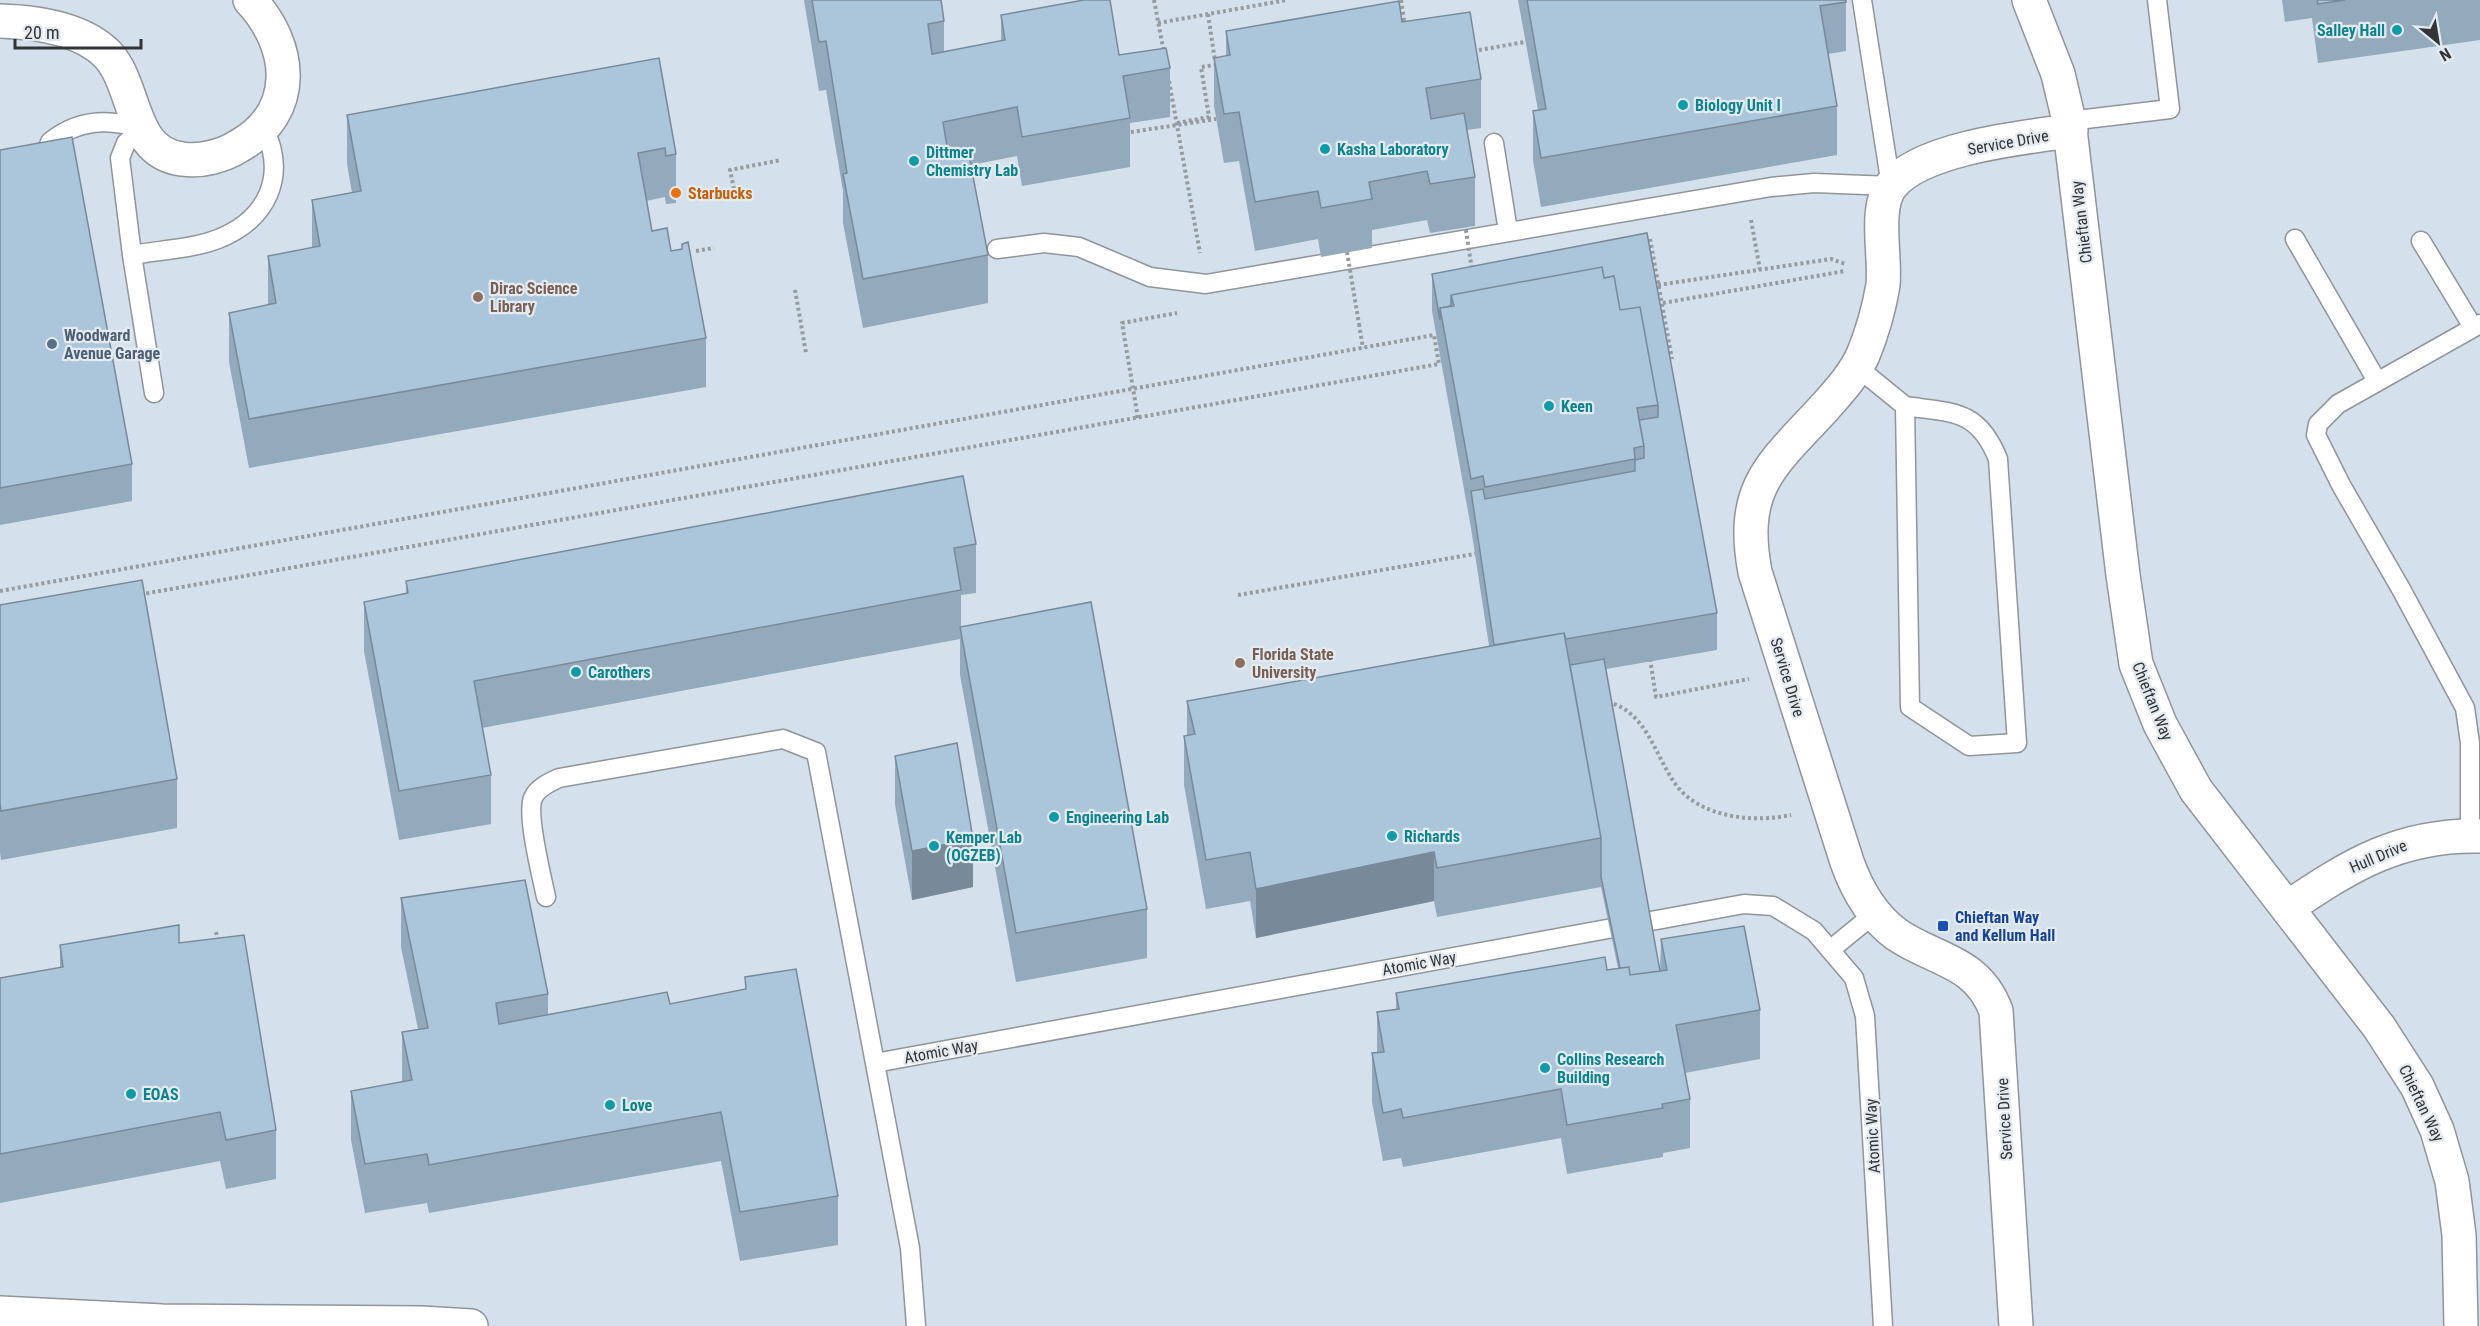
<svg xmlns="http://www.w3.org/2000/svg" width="2480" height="1326" font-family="'Roboto Condensed',sans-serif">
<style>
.built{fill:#d4e0eb}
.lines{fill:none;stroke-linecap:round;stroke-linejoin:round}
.lane-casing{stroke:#8f959a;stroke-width:21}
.street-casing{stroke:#8f959a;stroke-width:36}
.path{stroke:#969b9f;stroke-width:4;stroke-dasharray:3 3;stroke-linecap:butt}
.lane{stroke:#fff;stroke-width:18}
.street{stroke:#fff;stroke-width:33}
.path-bridge{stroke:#969b9f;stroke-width:4;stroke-dasharray:3 3;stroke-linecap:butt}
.wall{fill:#93a9bc}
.shaded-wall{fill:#788a99}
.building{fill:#abc5db;stroke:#788a99;stroke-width:1.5}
.culture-dot{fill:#0f9aa8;stroke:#e4ebf0;stroke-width:2}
.food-dot{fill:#e8710a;stroke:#e4ebf0;stroke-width:2}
.education-dot{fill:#8d6e63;stroke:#e4ebf0;stroke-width:2}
.service-dot{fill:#5c6f8a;stroke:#e4ebf0;stroke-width:2}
.transit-dot{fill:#1a4fb4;stroke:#e4ebf0;stroke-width:2}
.labels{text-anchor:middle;stroke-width:4.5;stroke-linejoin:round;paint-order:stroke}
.culture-label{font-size:16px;font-weight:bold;fill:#0d838f;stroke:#e4ebf0;text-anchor:start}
.street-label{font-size:16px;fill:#323437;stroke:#e4ebf0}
.food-label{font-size:16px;font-weight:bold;fill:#c56008;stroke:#e4ebf0;text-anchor:start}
.education-label{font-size:16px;font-weight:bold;fill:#785e54;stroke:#e4ebf0;text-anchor:start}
.service-label{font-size:16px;font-weight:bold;fill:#4e5e75;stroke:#e4ebf0;text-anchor:start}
.transit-label{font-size:16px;font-weight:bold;fill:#164399;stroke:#e4ebf0;text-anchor:start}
</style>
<rect width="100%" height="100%" fill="#e4ebf0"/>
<path class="built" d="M 0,0 L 2480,0 L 2480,1326 L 0,1326 Z"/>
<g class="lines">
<g class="lane-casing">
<path id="lane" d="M 2069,121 L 2170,109 L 2157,0
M 142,129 L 126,143 L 120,158 L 132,255 C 160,250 192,249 218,239 C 268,219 287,176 264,128
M 1494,143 L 1508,231
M 43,163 L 50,142 C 78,119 109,118 142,129
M 2295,239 L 2377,381
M 2421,241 L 2473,327
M 997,249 L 1044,243 L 1079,247 L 1150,277 L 1206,284 L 1771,187 L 1814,183 L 1891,186 L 1862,0
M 132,255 L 154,393
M 1857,367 L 1905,406
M 1905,406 C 1953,413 1978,409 1998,459 L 2017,743 L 1969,746 L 1910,707 Z
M 2470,836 L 2470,743 L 2465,708 L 2401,589 L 2341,485 L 2316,435 L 2318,424 L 2338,404 L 2480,324
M 546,897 C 542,878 526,814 533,798 C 537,788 550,782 559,778 L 783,739 L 816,752 L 910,1248 L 916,1326
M 1830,950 L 1874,914
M 875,1063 L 1744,904 L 1773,906 L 1814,931 L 1854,978 L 1865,1016 L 1883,1326"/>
</g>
<g class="street-casing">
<path id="street" d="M 2029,0 L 2058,74 L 2069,121 L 2123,575 L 2136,664 L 2160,724 L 2196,790 L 2379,1027 L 2417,1086 L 2437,1130 L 2452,1181 L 2459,1235 L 2461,1326
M 0,21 C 34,22 81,28 107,54 C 137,85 129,153 182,159 C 201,162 223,156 239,146 C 299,112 293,46 250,0
M 2287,908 C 2350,865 2401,834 2480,836
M 0,1313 L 162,1321 L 421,1323 L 471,1326
M 2016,1326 L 1996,1011 C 1977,960 1935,961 1896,934 C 1872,916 1857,890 1847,862 L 1755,572 C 1739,486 1772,465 1826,406 C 1840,390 1854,375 1863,355 C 1872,333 1879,309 1883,285 C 1886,258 1874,208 1891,186 C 1920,148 2025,137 2071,131"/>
</g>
<path class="path" d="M 1154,0 L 1164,53
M 1401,0 L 1405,26
M 1208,14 L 1215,61
M 1158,23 L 1287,0
M 1169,81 L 1200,253
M 1177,123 L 1209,117 L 1201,67 L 1215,65
M 734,189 L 730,170 L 781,160
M 1751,220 L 1760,270
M 1650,239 L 1672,359
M 696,251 L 714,248
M 1658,285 L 1831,259 L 1845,264
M 795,290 L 806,353
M 1663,303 L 1845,271
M 1359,324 L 1363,348
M 1138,418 L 1122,323 L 1177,313
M 0,591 L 1434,335 L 1439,364 L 143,594
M 1238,595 L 1480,553
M 1650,659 L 1656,697 L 1749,679
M 1608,702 C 1647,712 1655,756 1676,785 C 1701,818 1754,823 1791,815
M 216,932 L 218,942"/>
<use href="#lane" class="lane"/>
<use href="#street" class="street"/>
<path class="path-bridge" d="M 1473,51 L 1525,42
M 1125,133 L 1216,119
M 1465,224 L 1472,270
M 1347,252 L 1359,324"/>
</g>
<path class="wall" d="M 804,0 L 941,0 L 944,21 L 944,52 L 1001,41 L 1001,15 L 1119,55 L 1170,68 L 1170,117 L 1130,123 L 1130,167 L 1022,186 L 1017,156 L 971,165 L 988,255 L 988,303 L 863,328 L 843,223 L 843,191 L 826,90 L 819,91 Z
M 1518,0 L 1846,0 L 1846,51 L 1828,54 L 1837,106 L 1837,155 L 1541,207 L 1533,160 L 1533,111 L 1538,110 Z
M 2282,0 L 2480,0 L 2480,40 L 2318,63 L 2312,18 L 2285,22 Z
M 1402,22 L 1481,79 L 1481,128 L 1467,130 L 1475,177 L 1475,226 L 1430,233 L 1427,220 L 1372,230 L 1372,248 L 1321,257 L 1318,239 L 1255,251 L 1239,161 L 1224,163 L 1214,106 L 1214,58 L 1226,56 L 1226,31 Z
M 659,58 L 676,154 L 676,203 L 666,204 L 665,197 L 646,201 L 652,231 L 671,251 L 706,338 L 706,387 L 249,468 L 229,362 L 229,313 L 268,305 L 268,256 L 312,248 L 312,200 L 352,193 L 347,164 L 347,115 Z
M 0,150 L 132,464 L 132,501 L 0,525 Z
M 1647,233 L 1717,613 L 1717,650 L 1606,669 L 1660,971 L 1661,939 L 1760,1010 L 1760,1059 L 1685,1073 L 1690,1099 L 1690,1148 L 1663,1153 L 1663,1157 L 1567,1174 L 1561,1138 L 1403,1167 L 1401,1158 L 1383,1161 L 1372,1102 L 1372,1053 L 1377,1053 L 1377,1012 L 1396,1009 L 1396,993 L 1618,968 L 1601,887 L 1437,917 L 1434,901 L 1256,938 L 1250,901 L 1206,909 L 1184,785 L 1184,736 L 1187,735 L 1187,701 L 1489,646 L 1471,528 L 1432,311 L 1432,274 Z
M 976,544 L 976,593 L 961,595 L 961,626 L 1147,909 L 1147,958 L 1016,982 L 960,675 L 960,639 L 482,728 L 491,775 L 491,824 L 399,840 L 364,651 L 364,602 L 406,594 L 406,581 Z
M 0,605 L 177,779 L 177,828 L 1,860 L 0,851 Z
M 895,756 L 973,887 L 912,900 L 895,805 Z
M 401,898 L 548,994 L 548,1014 L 670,1004 L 745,990 L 745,977 L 838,1196 L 838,1245 L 740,1261 L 721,1161 L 429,1213 L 427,1203 L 365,1213 L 351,1140 L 351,1091 L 402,1082 L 402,1032 L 418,1029 L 401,947 Z
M 179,943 L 276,1130 L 276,1179 L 226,1189 L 220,1161 L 0,1203 L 0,978 L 60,968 L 60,945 Z"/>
<path class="shaded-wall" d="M 973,839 L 973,887 L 912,900 L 912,851 Z
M 1434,852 L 1434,901 L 1256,938 L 1256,889 Z"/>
<path class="building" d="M 812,0 L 941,0 L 944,21 L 928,24 L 932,54 L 1005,40 L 1001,15 L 1084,0 L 1110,0 L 1119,55 L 1166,48 L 1170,68 L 1123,76 L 1130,118 L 1022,137 L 1017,107 L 943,122 L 948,153 L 968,150 L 988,255 L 863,279 L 843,174 L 847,173 L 826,41 L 819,42 Z
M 1527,0 L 1846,0 L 1846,2 L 1820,6 L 1837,106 L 1541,158 L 1533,111 L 1546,109 Z
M 2317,0 L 2345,0 L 2318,4 Z
M 1399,1 L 1402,22 L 1470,12 L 1481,79 L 1426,88 L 1431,119 L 1464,113 L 1475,177 L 1430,184 L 1427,171 L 1369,182 L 1372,199 L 1321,208 L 1318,191 L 1255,202 L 1239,112 L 1224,114 L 1218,80 L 1214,58 L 1230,55 L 1226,31 Z
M 659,58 L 676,154 L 666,156 L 665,148 L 638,153 L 652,231 L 667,228 L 671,251 L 682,249 L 682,244 L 688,242 L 706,338 L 249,419 L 229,313 L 276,303 L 268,256 L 320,246 L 312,200 L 361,191 L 347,115 Z
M 72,137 L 132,464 L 0,488 L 0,150 Z
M 1647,233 L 1717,613 L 1566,639 L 1564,633 L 1494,645 L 1471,491 L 1483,489 L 1485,499 L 1635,471 L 1635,460 L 1644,458 L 1644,446 L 1639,420 L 1658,417 L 1658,405 L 1640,307 L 1620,310 L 1614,276 L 1604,278 L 1602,267 L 1451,295 L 1451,306 L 1440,308 L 1440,320 L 1432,274 Z
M 1602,267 L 1604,278 L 1614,276 L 1620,310 L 1640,307 L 1658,405 L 1637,408 L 1644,446 L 1634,448 L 1635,459 L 1485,487 L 1483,476 L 1471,479 L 1440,308 L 1454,306 L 1451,295 Z
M 963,476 L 976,544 L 954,548 L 961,590 L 474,681 L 491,775 L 399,791 L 364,602 L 408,593 L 406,581 Z
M 142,580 L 177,779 L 1,811 L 0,803 L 0,605 Z
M 1091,602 L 1147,909 L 1016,933 L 960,627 Z
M 1564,633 L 1601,838 L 1437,868 L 1434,852 L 1256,889 L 1250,852 L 1206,860 L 1184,736 L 1195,734 L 1187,701 Z
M 1604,659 L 1660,971 L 1630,975 L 1629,967 L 1620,968 L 1601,877 L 1601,838 L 1570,665 Z
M 957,743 L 973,839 L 912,851 L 895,756 Z
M 525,880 L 548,994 L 496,1003 L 499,1024 L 667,992 L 670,1004 L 746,989 L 745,977 L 796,969 L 838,1196 L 740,1212 L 721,1112 L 429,1165 L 427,1154 L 365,1164 L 351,1091 L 412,1080 L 402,1032 L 428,1028 L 401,898 Z
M 179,925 L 179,943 L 244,935 L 276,1130 L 226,1140 L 220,1112 L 0,1154 L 0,978 L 63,967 L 60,945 Z
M 1744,926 L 1760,1010 L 1676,1025 L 1690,1099 L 1662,1104 L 1663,1108 L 1567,1125 L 1561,1089 L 1403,1118 L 1401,1109 L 1383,1113 L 1372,1053 L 1384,1052 L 1377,1012 L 1399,1009 L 1396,993 L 1605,957 L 1607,970 L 1629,967 L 1630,975 L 1667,970 L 1661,939 Z"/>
<g class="culture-dot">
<circle cx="2397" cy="30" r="6"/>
<circle cx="1683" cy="105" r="6"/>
<circle cx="1325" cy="149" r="6"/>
<circle cx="914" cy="161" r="6"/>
<circle cx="1549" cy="406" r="6"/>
<circle cx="576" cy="672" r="6"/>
<circle cx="1054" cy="817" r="6"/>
<circle cx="1392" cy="836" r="6"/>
<circle cx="934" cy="846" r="6"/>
<circle cx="1545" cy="1068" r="6"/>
<circle cx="131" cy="1094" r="6"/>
<circle cx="610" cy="1105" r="6"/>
</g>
<circle class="food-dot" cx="676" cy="193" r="6"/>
<g class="education-dot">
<circle cx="478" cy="297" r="6"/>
<circle cx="1240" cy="663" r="6"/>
</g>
<circle class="service-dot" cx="52" cy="344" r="6"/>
<rect class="transit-dot" x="1937" y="920" width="12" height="12" rx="3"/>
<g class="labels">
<g class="culture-label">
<text x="2385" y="36" text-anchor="end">Salley Hall</text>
<text x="1695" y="111">Biology Unit I</text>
<text x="1337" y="155">Kasha Laboratory</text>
<text x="926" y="158">Dittmer<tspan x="926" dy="18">Chemistry Lab</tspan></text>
<text x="1561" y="412">Keen</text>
<text x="588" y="678">Carothers</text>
<text x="1066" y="823">Engineering Lab</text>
<text x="1404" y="842">Richards</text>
<text x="946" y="843">Kemper Lab<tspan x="946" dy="18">(OGZEB)</tspan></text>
<text x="1557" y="1065">Collins Research<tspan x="1557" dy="18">Building</tspan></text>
<text x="143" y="1100">EOAS</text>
<text x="622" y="1111">Love</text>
</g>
<g class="street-label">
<text transform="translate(2008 142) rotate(-10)" y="6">Service Drive</text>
<text transform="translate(2081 222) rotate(-97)" y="6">Chieftan Way</text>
<text transform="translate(1788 677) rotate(73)" y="6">Service Drive</text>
<text transform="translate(2153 701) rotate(68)" y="6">Chieftan Way</text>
<text transform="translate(2378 856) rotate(-23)" y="6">Hull Drive</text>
<text transform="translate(1419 963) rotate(-10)" y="6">Atomic Way</text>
<text transform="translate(941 1051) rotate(-10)" y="6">Atomic Way</text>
<text transform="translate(2422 1103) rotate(64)" y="6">Chieftan Way</text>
<text transform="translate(2004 1119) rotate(-93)" y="6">Service Drive</text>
<text transform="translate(1872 1136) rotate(-93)" y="6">Atomic Way</text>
</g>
<g class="food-label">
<text x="688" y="199">Starbucks</text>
</g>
<g class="education-label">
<text x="490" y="294">Dirac Science<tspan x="490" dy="18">Library</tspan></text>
<text x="1252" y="660">Florida State<tspan x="1252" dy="18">University</tspan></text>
</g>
<g class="service-label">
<text x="64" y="341">Woodward<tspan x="64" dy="18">Avenue Garage</tspan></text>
</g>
<g class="transit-label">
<text x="1955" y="923">Chieftan Way<tspan x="1955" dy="18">and Kellum Hall</tspan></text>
</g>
</g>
<g transform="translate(2438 42) rotate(150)" stroke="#e4ebf0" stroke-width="4.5" paint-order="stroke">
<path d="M0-4.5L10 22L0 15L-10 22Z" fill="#323437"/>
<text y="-9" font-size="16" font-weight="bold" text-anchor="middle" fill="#323437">N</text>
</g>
<path d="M15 39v9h126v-9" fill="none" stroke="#323437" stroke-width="3"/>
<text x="24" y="39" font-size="18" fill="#323437" stroke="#e4ebf0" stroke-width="4.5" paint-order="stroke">20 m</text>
</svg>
